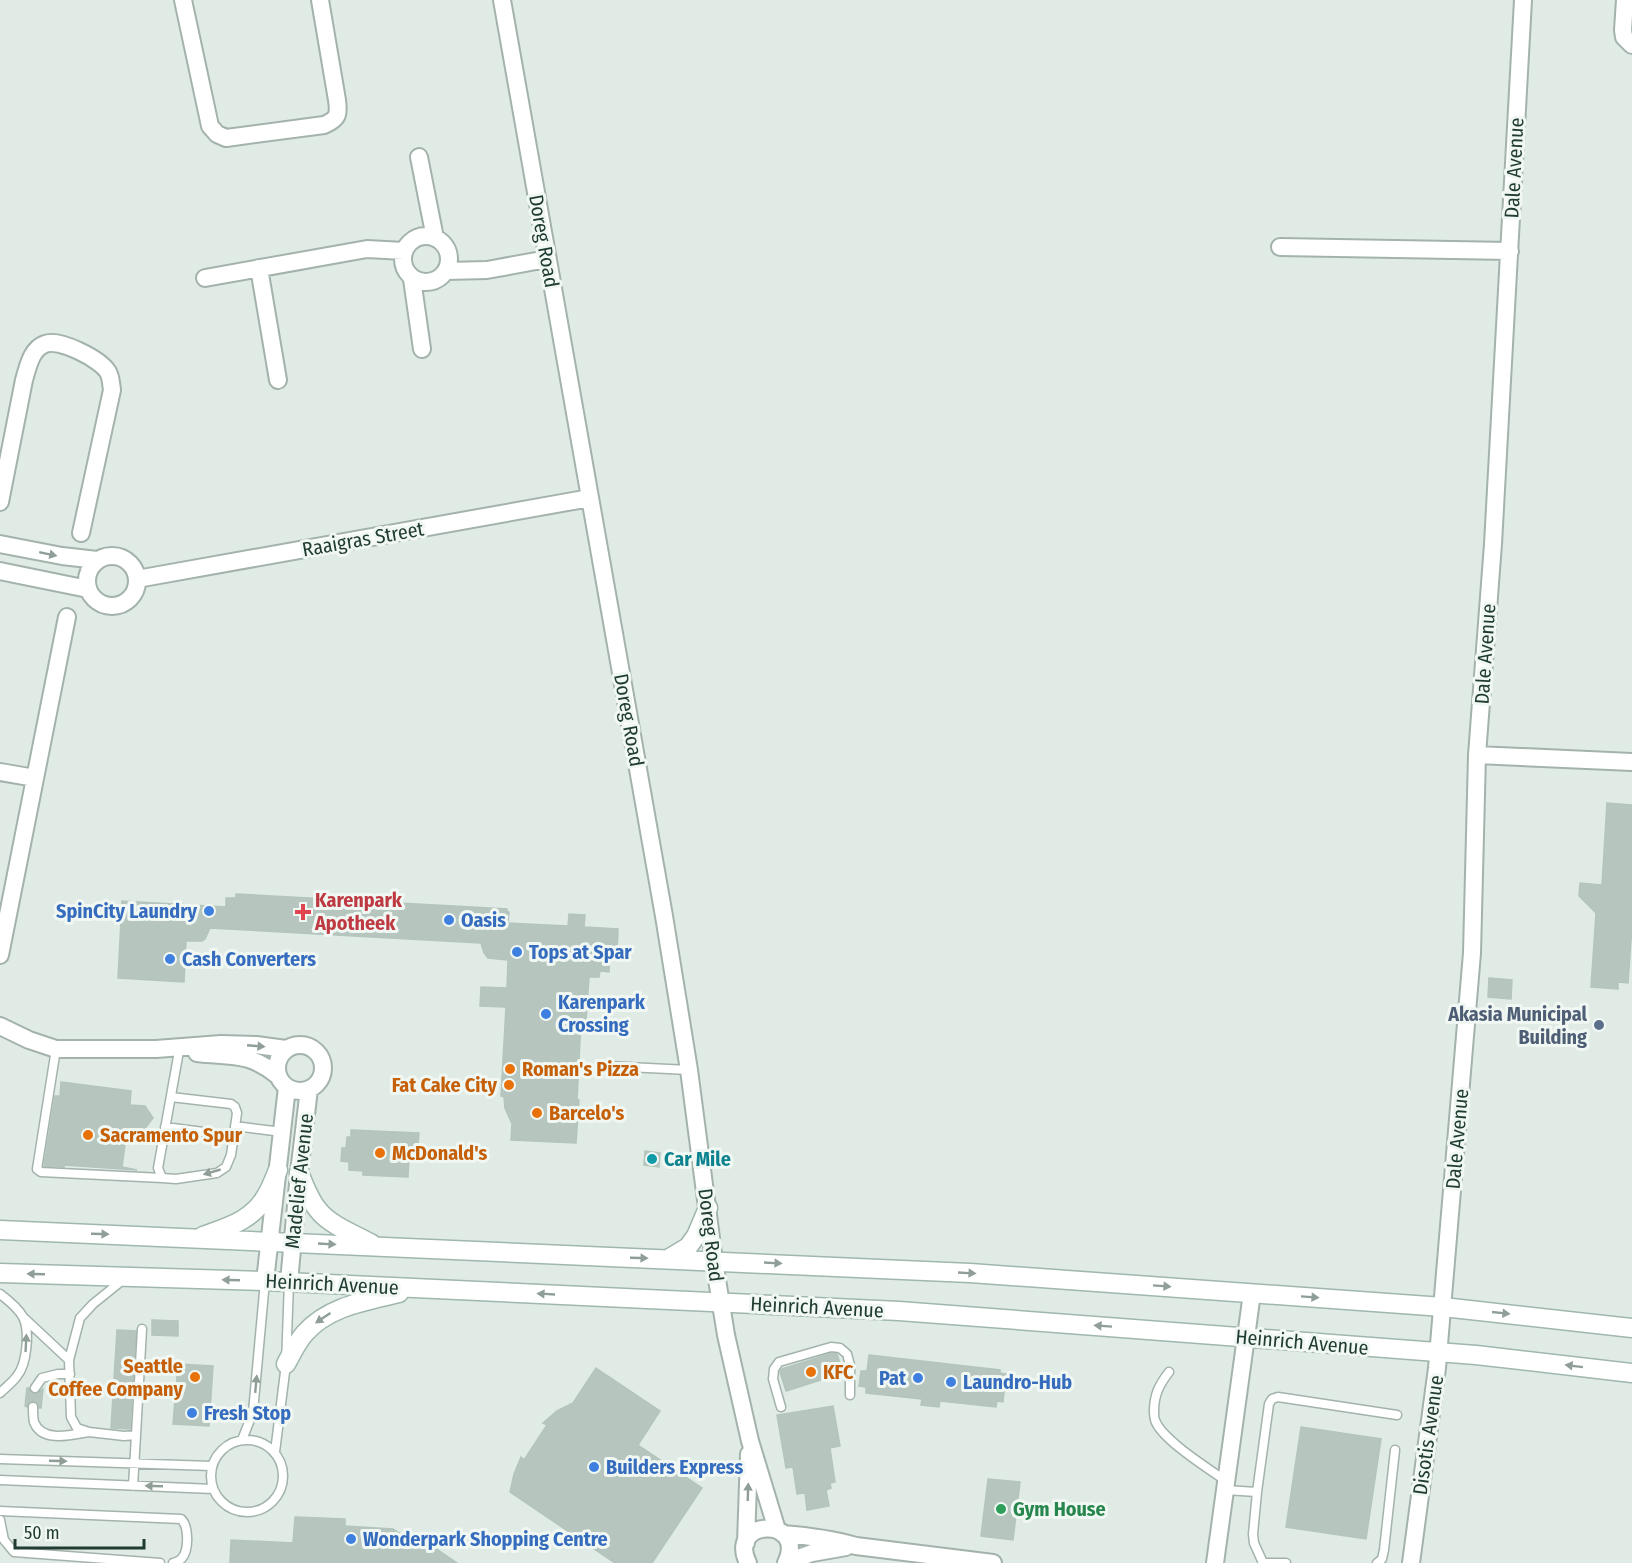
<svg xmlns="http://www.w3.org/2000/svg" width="1632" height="1563" font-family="'Fira Sans Condensed',sans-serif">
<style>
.building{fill:#b6c6be;stroke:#b3c5bc;stroke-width:1.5}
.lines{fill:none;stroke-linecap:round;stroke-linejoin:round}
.lane-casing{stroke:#a3b3ac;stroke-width:11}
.street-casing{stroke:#a3b3ac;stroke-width:20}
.secondary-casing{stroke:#9fb7ac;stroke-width:21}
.lane{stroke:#fff;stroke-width:8}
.street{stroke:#fff;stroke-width:16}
.secondary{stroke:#fff;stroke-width:18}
.oneway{fill:#909e98}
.shop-dot{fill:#3f7fe0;stroke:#f1f8f4;stroke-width:2}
.health-dot{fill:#e0444e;stroke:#f1f8f4;stroke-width:2}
.service-dot{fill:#5c6f8a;stroke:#f1f8f4;stroke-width:2}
.food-dot{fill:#e8710a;stroke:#f1f8f4;stroke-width:2}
.culture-dot{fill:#0f9aa8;stroke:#f1f8f4;stroke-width:2}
.leisure-dot{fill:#2e9e5b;stroke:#f1f8f4;stroke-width:2}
.labels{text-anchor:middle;stroke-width:6;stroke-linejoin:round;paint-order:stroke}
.street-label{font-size:20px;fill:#213c32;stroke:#f1f8f4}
.health-label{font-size:20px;font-weight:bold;fill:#be3a42;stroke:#f1f8f4;text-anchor:start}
.shop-label{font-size:20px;font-weight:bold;fill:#366cbe;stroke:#f1f8f4;text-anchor:start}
.service-label{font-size:20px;font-weight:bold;fill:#4e5e75;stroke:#f1f8f4;text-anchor:end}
.food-label{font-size:20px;font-weight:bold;fill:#c56008;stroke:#f1f8f4;text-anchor:start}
.culture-label{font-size:20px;font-weight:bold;fill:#0d838f;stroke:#f1f8f4;text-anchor:start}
.leisure-label{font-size:20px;font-weight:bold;fill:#27864d;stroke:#f1f8f4;text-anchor:start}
</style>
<rect width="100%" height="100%" fill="#e0ebe5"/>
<path class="building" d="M 1607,803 L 1632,805 L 1632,925 L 1628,983 L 1618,982 L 1618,989 L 1591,987 L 1596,913 L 1579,896 L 1580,883 L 1602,885 Z
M 236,894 L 507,909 L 507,912 L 509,912 L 508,923 L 568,926 L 569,914 L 585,915 L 584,927 L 618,929 L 617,954 L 610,954 L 609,972 L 600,971 L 599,977 L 589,977 L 586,1020 L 581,1020 L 577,1100 L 579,1100 L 576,1143 L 511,1140 L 512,1124 L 505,1108 L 504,1097 L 501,1096 L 506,1007 L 480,1006 L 481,987 L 507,988 L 508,960 L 488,958 L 484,953 L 481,943 L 210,928 L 205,939 L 202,941 L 186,941 L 184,982 L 118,978 L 122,901 L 226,907 L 226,898 L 236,898 Z
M 1489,978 L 1512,980 L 1511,999 L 1488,997 Z
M 61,1082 L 131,1091 L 130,1105 L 145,1106 L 153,1118 L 143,1131 L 127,1130 L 122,1167 L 137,1170 L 64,1165 L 64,1167 L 44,1166 L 55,1096 L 60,1096 Z
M 351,1130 L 419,1133 L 417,1159 L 409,1158 L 408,1177 L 363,1175 L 363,1171 L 349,1170 L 349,1162 L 341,1161 L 342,1148 L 346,1148 L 347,1137 L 351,1137 Z
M 645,1151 L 660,1153 L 659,1167 L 644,1165 Z
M 152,1320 L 178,1321 L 178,1336 L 152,1335 Z
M 117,1330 L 136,1331 L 130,1429 L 111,1428 Z
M 832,1353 L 837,1354 L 843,1373 L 786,1391 L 780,1372 L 782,1369 Z
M 869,1355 L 1000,1370 L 1000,1373 L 1006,1374 L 1003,1402 L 997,1401 L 996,1407 L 940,1401 L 939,1407 L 921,1405 L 922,1399 L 866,1393 L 866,1387 L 859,1386 L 861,1371 L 867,1371 Z
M 178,1364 L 213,1366 L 209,1426 L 173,1424 Z
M 596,1368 L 660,1411 L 638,1445 L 702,1488 L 652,1563 L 615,1563 L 510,1492 L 514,1474 L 521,1457 L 524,1460 L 547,1425 L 543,1423 L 557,1411 L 573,1403 Z
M 27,1388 L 29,1388 L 31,1393 L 35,1394 L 38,1393 L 43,1389 L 41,1408 L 39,1408 L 38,1403 L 34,1401 L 29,1402 L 27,1407 L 25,1406 Z
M 833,1406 L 840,1446 L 830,1448 L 835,1482 L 830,1483 L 831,1488 L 826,1490 L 829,1506 L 807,1510 L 805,1493 L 797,1494 L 793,1467 L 786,1468 L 777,1415 Z
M 1301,1427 L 1381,1439 L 1366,1539 L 1286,1527 Z
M 988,1479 L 1020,1482 L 1013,1540 L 981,1536 Z
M 295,1517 L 345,1519 L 345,1526 L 393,1529 L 415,1543 L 419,1537 L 457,1563 L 230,1563 L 231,1540 L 293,1543 Z"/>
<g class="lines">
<g class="lane-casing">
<path id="lane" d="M 56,1049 L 37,1169 L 41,1172 L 162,1178
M 607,1066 L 689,1070
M 171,1097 L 231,1104 L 235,1107 L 237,1113 L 231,1155 L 226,1167 L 217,1173 L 176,1179 L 162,1178 L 158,1168 L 179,1051
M 235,1126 L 282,1132
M 165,1127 L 234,1136
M 124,1279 L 93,1304 L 80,1318 L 69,1360 L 71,1417 L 77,1428 L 89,1432 L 124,1436 L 136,1435 L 133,1486
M 0,1294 C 8,1300 18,1308 23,1317 C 30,1331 27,1364 17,1376 C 13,1382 5,1388 0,1393
M 24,1318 L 69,1360
M 1169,1372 C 1159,1385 1154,1395 1154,1411 C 1154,1411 1154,1420 1155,1420 C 1161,1439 1209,1469 1226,1481
M 35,1388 L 42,1378 L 58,1374 L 70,1374
M 33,1407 C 33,1412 33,1418 34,1422 C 42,1443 71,1435 88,1432
M 781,1407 L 773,1379 L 774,1369 L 779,1362 L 831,1347 L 840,1348 L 847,1354 L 850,1365 L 850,1395
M 136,1435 L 142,1329
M211 1476a36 36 0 1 1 72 0a36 36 0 1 1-72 0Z
M 242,1440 L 253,1412 L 265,1281
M 275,1452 L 286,1364 L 289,1282
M 0,1459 L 212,1466
M 0,1480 L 213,1489
M 1225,1490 L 1257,1492 L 1269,1404 L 1272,1399 L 1278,1397 L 1397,1415
M 1257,1492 L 1253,1534 L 1254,1543 L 1263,1563 L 1286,1563
M 0,1511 L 181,1519 C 189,1526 189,1550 182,1558 C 180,1561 176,1562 173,1563
M 0,1520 L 4,1540 L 14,1552 L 160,1563
M 1377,1563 L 1382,1559 L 1384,1550 L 1395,1450"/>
</g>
<g class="street-casing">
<path id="street" d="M 183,0 L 210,126 L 217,134 L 226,138 L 324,125 C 338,119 339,115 337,100 L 320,0
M 502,0 L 664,916 L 689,1070 L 714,1261 L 726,1335 L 750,1441 L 777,1530
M 1625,0 L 1623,30 L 1624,37 L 1632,45
M 419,157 L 435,238
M403 259a23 23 0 1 1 46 0a23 23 0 1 1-46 0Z
M 1280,247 L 1510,251
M 259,268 L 278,380
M 446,271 L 487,270 L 547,259
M 205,278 L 367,249 L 404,251
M 412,279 L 422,349
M 0,502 L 24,380 C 28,367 31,349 45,344 C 59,338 100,359 108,372 C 111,377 111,384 112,390 L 81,533
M 0,544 L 62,556 L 97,560
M87 581a25 25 0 1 1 50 0a25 25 0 1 1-50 0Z
M 0,571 L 88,589
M 137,579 L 590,498
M 1477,755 L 1632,762
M 0,772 L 35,778
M 0,955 L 67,617
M 0,1026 L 29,1040 L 56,1049 L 156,1049 L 221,1044 L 256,1045 L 286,1049
M277 1068a23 23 0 1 1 46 0a23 23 0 1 1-46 0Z
M 197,1053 C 231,1057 250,1052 278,1076
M 265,1281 L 287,1087
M 289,1282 L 299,1173 L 309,1089
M 783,1534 C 808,1536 832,1539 856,1546 L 993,1563
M 746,1543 L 749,1454
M 787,1562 L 812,1553 L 846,1547
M 748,1563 C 726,1518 808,1516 786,1563
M 1215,1563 L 1252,1293
M 1411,1563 L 1437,1368 L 1472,953 L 1477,755 L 1493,544 L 1523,0"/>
</g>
<g class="secondary-casing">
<path id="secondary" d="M 299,1173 C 305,1186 309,1200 319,1211 C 330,1225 356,1235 372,1244
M 0,1230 L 970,1273 L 1443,1307 L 1632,1328
M 203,1236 C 227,1227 252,1221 266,1196 C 271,1188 274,1179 278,1170
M 668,1259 L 688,1247 L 696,1236 L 708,1208
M 0,1273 L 265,1281 L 899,1311 L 1476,1355 L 1632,1373
M 286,1364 C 292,1353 297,1342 305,1333 C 329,1306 366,1301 399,1293"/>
</g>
<use href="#lane" class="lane"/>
<use href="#street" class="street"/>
<use href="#secondary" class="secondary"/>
</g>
<defs><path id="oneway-solid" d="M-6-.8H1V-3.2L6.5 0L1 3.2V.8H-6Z" transform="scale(1.5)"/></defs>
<g class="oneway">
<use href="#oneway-solid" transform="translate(48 554) rotate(12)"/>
<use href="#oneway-solid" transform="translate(256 1046) rotate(5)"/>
<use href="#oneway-solid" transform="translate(212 1172) rotate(164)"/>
<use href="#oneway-solid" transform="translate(100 1234) rotate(2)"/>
<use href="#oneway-solid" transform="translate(327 1244) rotate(3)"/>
<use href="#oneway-solid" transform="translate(639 1258) rotate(2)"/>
<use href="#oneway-solid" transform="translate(773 1263) rotate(3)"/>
<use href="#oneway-solid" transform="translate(967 1273) rotate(3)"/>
<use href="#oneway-solid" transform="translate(36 1274) rotate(-178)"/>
<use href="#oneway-solid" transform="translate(231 1280) rotate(-178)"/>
<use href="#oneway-solid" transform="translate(1162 1286) rotate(4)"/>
<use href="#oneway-solid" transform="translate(546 1294) rotate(-177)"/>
<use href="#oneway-solid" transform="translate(1310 1297) rotate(4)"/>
<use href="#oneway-solid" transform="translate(1501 1313) rotate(6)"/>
<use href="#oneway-solid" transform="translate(323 1318) rotate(146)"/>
<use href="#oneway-solid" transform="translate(1103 1326) rotate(-176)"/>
<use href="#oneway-solid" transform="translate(26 1343) rotate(-87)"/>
<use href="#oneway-solid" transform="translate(1574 1366) rotate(-173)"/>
<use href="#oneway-solid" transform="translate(256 1384) rotate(-85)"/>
<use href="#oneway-solid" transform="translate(58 1461) rotate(2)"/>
<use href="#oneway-solid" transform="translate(154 1486) rotate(-178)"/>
<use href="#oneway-solid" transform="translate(748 1492) rotate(-88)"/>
</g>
<g class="shop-dot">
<circle cx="209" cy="911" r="6"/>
<circle cx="449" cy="920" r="6"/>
<circle cx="517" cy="952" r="6"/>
<circle cx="170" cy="959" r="6"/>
<circle cx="546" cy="1014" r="6"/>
<circle cx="918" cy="1378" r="6"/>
<circle cx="951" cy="1382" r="6"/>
<circle cx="192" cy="1413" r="6"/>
<circle cx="594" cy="1467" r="6"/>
<circle cx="351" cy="1539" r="6"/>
</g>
<path class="health-dot" d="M300 903h6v6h6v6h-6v6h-6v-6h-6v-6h6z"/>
<circle class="service-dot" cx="1599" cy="1025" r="6"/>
<g class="food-dot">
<circle cx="510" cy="1069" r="6"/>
<circle cx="509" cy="1085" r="6"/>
<circle cx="537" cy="1113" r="6"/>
<circle cx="88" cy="1135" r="6"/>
<circle cx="380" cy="1153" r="6"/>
<circle cx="811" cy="1372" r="6"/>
<circle cx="195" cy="1377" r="6"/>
</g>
<circle class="culture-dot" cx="652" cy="1159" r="6"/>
<circle class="leisure-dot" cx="1001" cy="1509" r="6"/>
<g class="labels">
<g class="street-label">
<text transform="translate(1514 168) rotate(-87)" y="7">Dale Avenue</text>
<text transform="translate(544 241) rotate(80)" y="7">Doreg Road</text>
<text transform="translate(363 539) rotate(-10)" y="7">Raaigras Street</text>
<text transform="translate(1485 654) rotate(-86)" y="7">Dale Avenue</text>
<text transform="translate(629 720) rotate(80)" y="7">Doreg Road</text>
<text transform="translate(1457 1139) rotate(-85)" y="7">Dale Avenue</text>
<text transform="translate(299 1181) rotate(-84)" y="7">Madelief Avenue</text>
<text transform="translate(711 1235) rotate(83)" y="7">Doreg Road</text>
<text transform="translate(332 1284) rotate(3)" y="7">Heinrich Avenue</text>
<text transform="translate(817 1307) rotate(3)" y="7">Heinrich Avenue</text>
<text transform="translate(1302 1342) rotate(5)" y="7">Heinrich Avenue</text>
<text transform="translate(1428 1435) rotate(-82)" y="7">Disotis Avenue</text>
</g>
<g class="health-label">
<text x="315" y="907">Karenpark<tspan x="315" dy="23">Apotheek</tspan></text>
</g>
<g class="shop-label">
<text x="197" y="918" text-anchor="end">SpinCity Laundry</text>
<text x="461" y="927">Oasis</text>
<text x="529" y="959">Tops at Spar</text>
<text x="182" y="966">Cash Converters</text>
<text x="558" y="1009">Karenpark<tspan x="558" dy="23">Crossing</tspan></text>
<text x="906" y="1385" text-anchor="end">Pat</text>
<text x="963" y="1389">Laundro-Hub</text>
<text x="204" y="1420">Fresh Stop</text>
<text x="606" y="1474">Builders Express</text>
<text x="363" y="1546">Wonderpark Shopping Centre</text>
</g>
<g class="service-label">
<text x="1587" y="1021">Akasia Municipal<tspan x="1587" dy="23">Building</tspan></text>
</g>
<g class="food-label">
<text x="522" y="1076">Roman's Pizza</text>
<text x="497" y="1092" text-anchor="end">Fat Cake City</text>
<text x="549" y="1120">Barcelo's</text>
<text x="100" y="1142">Sacramento Spur</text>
<text x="392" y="1160">McDonald's</text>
<text x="183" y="1373" text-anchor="end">Seattle<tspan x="183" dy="23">Coffee Company</tspan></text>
<text x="823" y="1379">KFC</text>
</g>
<g class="culture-label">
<text x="664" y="1166">Car Mile</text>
</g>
<g class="leisure-label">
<text x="1013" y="1516">Gym House</text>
</g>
</g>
<path d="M15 1539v9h129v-9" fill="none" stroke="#213c32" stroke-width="3"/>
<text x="24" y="1539" font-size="18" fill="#213c32" stroke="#f1f8f4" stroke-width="4.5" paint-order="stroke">50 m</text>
</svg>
